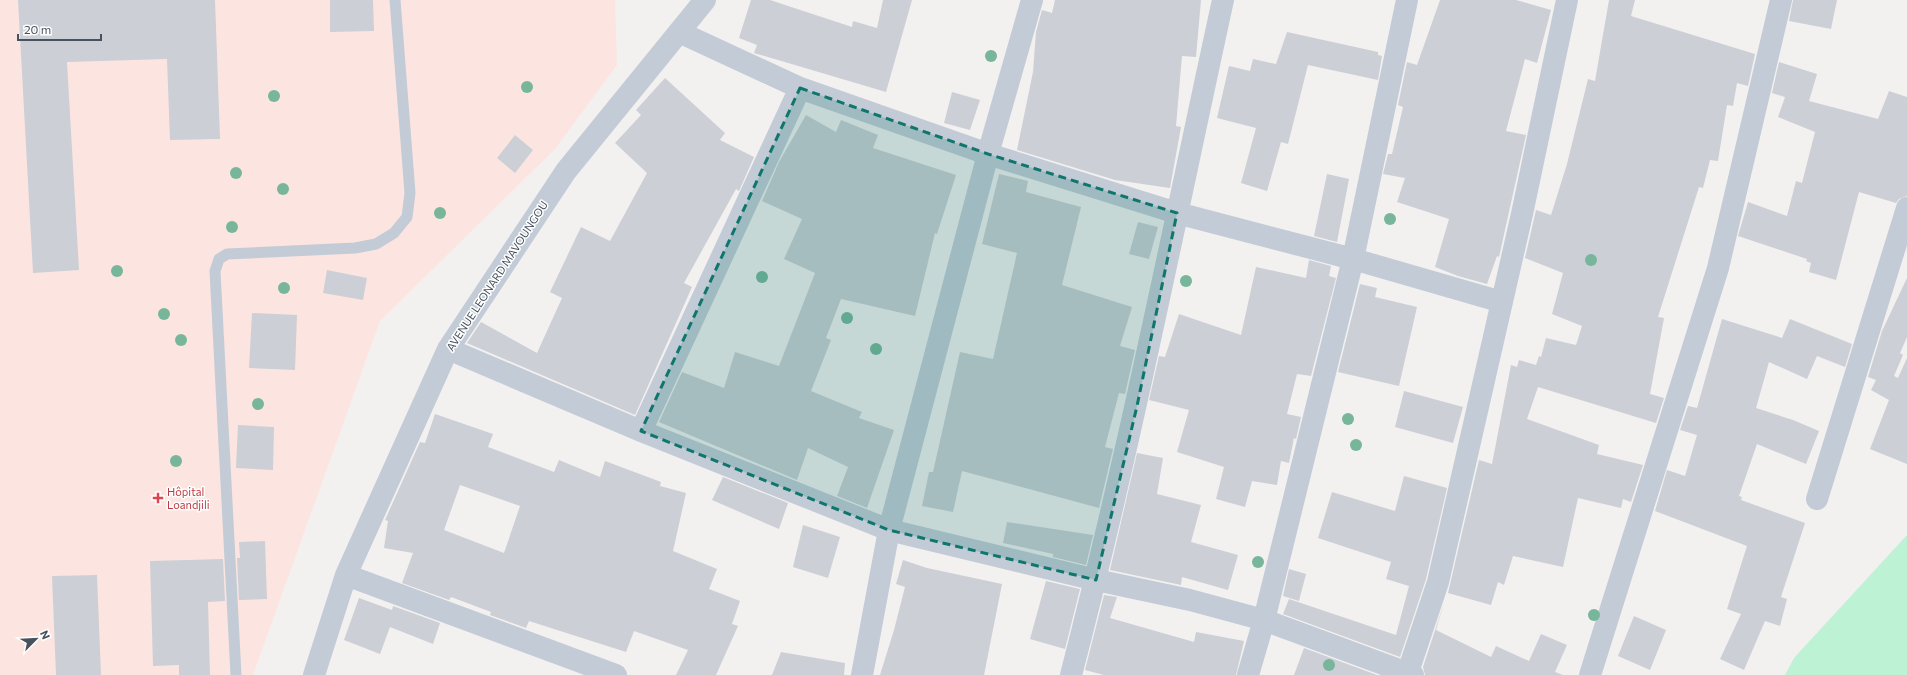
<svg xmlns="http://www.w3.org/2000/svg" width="1907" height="675" font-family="Commissioner,sans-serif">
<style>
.medical{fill:#fce5e0}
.green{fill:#bdf2d5}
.building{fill:#cccfd5;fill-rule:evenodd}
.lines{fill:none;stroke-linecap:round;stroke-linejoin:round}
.service{stroke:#c3cbd6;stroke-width:11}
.minor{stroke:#c3cbd6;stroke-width:22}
.tree{fill:#77b69a}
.marked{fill:#0f766e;fill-opacity:0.2;stroke:#0f766e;stroke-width:3;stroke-dasharray:8 5;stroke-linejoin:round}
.health-dot{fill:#e0444e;stroke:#fff;stroke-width:1.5}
.labels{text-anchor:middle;stroke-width:3;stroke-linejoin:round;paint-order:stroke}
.street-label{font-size:11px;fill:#47525f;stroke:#fff}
.health-label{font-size:11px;fill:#be3a42;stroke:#fff;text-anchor:start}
</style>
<rect width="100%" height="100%" fill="#f3f0f0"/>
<path class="medical" d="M 0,0 L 615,0 L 617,65 L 555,149 L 380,321 L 253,675 L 0,675 Z"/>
<path class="green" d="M 1907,535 L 1907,675 L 1785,675 L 1794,658 Z"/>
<path class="building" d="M 18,0 L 215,0 L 220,139 L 170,140 L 167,59 L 67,62 L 79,270 L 33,273 Z
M 330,0 L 373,0 L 374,31 L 330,32 Z
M 751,0 L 770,0 L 852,27 L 853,21 L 877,28 L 883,0 L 912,0 L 886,92 L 754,53 L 757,45 L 739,38 Z
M 1055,0 L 1201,0 L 1196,57 L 1182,56 L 1176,126 L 1181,127 L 1170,188 L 1115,180 L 1017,150 L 1033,72 L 1036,32 L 1042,10 L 1052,13 Z
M 1440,0 L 1516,0 L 1551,10 L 1537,63 L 1525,59 L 1506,131 L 1526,135 L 1499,257 L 1497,256 L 1487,284 L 1458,276 L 1435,267 L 1449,219 L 1397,202 L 1405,178 L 1383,174 L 1388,154 L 1392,154 L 1403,107 L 1398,105 L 1407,62 L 1417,65 Z
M 1609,0 L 1635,0 L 1631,16 L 1755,54 L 1748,86 L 1737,83 L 1733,106 L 1727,105 L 1718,161 L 1710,160 L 1703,188 L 1699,187 L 1658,317 L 1664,318 L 1650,394 L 1664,398 L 1656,423 L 1538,387 L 1527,419 L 1599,445 L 1597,454 L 1643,465 L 1631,502 L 1623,499 L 1621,508 L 1578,498 L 1563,567 L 1513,556 L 1504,585 L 1498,582 L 1491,605 L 1448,593 L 1479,460 L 1492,464 L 1511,365 L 1517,367 L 1519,360 L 1536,365 L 1539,356 L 1541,357 L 1546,338 L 1576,345 L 1582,326 L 1552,314 L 1563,273 L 1525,258 L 1536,210 L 1551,215 L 1567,164 L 1588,79 L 1595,81 Z
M 1793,0 L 1837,0 L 1831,29 L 1789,21 Z
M 1287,32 L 1378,52 L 1378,55 L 1382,56 L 1378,80 L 1308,65 L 1288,144 L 1281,142 L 1267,191 L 1241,183 L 1256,128 L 1217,118 L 1229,66 L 1250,71 L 1253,59 L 1276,64 Z
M 1779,62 L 1817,74 L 1809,101 L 1878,119 L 1889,91 L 1907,97 L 1907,196 L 1899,199 L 1896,203 L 1859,192 L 1836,280 L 1809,272 L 1811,263 L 1806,261 L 1807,259 L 1738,236 L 1748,202 L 1787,216 L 1796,181 L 1802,183 L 1815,132 L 1778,117 L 1785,97 L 1772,93 Z
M 665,78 L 725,133 L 720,140 L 754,157 L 739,191 L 736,189 L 684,283 L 692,287 L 635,415 L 467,343 L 481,322 L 537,353 L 562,298 L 550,292 L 581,227 L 610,241 L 647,173 L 615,143 L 641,115 L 636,110 Z
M 952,92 L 980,100 L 970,130 L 944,123 Z
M 806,115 L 836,132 L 841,120 L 878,135 L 873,148 L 956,175 L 937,234 L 935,233 L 915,316 L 841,299 L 826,338 L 831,340 L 811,391 L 862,412 L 859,418 L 894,430 L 867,508 L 837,496 L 848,467 L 808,448 L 797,480 L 659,422 L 682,372 L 724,388 L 735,352 L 779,366 L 815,273 L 784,259 L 802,219 L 762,201 L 779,162 Z
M 515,135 L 533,150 L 515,173 L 497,158 Z
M 999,174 L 1028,181 L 1026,192 L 1081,207 L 1062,285 L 1132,307 L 1120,346 L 1135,350 L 1125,394 L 1119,393 L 1105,447 L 1113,449 L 1099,508 L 962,471 L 953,512 L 922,506 L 929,472 L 933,472 L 960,352 L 993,359 L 1017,253 L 982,244 Z
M 1327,174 L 1349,179 L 1337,242 L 1314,236 Z
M 1138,222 L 1158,227 L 1149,259 L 1129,254 Z
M 1309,260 L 1331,266 L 1329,276 L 1336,278 L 1311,376 L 1297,374 L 1287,414 L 1301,417 L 1296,439 L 1294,438 L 1289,463 L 1281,461 L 1277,485 L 1252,481 L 1245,507 L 1216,499 L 1224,467 L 1177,452 L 1189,410 L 1149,400 L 1159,356 L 1165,357 L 1179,314 L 1241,335 L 1256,267 L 1306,278 Z
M 327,270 L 367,278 L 363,300 L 323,293 Z
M 1907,278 L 1907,337 L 1900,353 L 1903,355 L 1894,376 L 1898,378 L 1907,358 L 1907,464 L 1870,449 L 1889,400 L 1871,390 L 1876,380 L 1868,377 L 1882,331 Z
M 1360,284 L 1377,288 L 1375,297 L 1417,307 L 1399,386 L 1338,372 Z
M 252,313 L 297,315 L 295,370 L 249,368 Z
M 1722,319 L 1782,338 L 1790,319 L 1852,344 L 1845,367 L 1817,356 L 1807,379 L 1769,362 L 1756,408 L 1793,420 L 1819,431 L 1806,464 L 1757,444 L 1739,496 L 1742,497 L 1741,500 L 1805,523 L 1781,597 L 1787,599 L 1780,626 L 1765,621 L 1744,670 L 1720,659 L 1741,614 L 1727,609 L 1747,546 L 1655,511 L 1667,470 L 1685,476 L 1697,435 L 1680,430 L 1688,406 L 1697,408 Z
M 1404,391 L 1463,407 L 1453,443 L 1395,427 Z
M 435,414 L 493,434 L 488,447 L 554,472 L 559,460 L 600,477 L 605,461 L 661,482 L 660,486 L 686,493 L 673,551 L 717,569 L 709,589 L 740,601 L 732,624 L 738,626 L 716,675 L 676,675 L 688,650 L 634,631 L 626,652 L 529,621 L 526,628 L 490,615 L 491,612 L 451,597 L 449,600 L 402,583 L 413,553 L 384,548 L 388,521 L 385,520 L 420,442 L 425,443 ZM 460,485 L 520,506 L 504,553 L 444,530 Z
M 238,425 L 274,427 L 273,470 L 236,468 Z
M 1137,453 L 1163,458 L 1157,494 L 1201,505 L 1191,542 L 1238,555 L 1228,590 L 1182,577 L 1181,585 L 1110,570 Z
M 1404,476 L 1447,488 L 1426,579 L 1400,657 L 1283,614 L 1289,599 L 1396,635 L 1409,586 L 1386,579 L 1391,562 L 1318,538 L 1332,492 L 1395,511 Z
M 723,477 L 788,503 L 779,529 L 712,500 Z
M 1007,522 L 1093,535 L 1086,565 L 1053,557 L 1053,554 L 1003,543 Z
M 803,525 L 840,537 L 828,578 L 793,567 Z
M 265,541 L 267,599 L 239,600 L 237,558 L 240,558 L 239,542 Z
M 223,559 L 225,601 L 208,602 L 210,675 L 179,675 L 179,665 L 153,666 L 150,561 Z
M 903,560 L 927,568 L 1002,584 L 984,675 L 880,675 L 894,630 L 905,587 L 896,584 Z
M 1289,569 L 1306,574 L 1299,601 L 1283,596 Z
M 97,575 L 101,675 L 56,675 L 52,576 Z
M 1046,581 L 1080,589 L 1065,649 L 1030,639 Z
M 1104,595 L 1117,597 L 1110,618 L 1194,642 L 1196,632 L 1244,641 L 1236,675 L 1104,675 L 1085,670 Z
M 359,598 L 392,610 L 393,606 L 440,623 L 433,644 L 390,627 L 380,654 L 344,640 Z
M 1444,603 L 1436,630 L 1491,657 L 1496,646 L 1529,661 L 1541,634 L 1567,645 L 1555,672 L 1563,675 L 1425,675 L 1423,667 Z
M 1634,616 L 1666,630 L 1650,670 L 1618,656 Z
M 1304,648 L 1377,675 L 1294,675 Z
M 781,652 L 845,663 L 844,675 L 772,675 Z"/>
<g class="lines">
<path class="service" d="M 236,675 L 215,271 L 219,259 L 227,254 L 355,248 L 376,244 L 394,233 L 407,217 L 410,193 L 395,0"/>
<path class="minor" d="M 679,32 L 800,88 L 988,154 L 1177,213 L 1353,259 L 1502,302
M 448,349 L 641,431 L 889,530 L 1096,580 L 1190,600 L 1264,620 L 1413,675
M 641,431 L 800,88
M 1817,499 L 1907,208
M 346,575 L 616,675
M 314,675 L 346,575 L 448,349 L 566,171 L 705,0
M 862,675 L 889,530 L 988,154 L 1032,0
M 1071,675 C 1129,452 1174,225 1223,0
M 1248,675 L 1264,620 L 1353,259 L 1407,0
M 1407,675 L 1438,582 L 1522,214 L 1567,0
M 1590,675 L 1718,268 L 1781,0"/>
</g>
<g class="tree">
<circle cx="991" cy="56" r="6"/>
<circle cx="527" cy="87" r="6"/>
<circle cx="274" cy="96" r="6"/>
<circle cx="236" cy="173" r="6"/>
<circle cx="283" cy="189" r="6"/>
<circle cx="440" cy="213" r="6"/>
<circle cx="1390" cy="219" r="6"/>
<circle cx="232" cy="227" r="6"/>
<circle cx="1591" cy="260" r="6"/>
<circle cx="117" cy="271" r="6"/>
<circle cx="762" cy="277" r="6"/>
<circle cx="1186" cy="281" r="6"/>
<circle cx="284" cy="288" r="6"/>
<circle cx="164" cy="314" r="6"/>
<circle cx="847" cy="318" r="6"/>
<circle cx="181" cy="340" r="6"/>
<circle cx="876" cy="349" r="6"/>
<circle cx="258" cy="404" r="6"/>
<circle cx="1348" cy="419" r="6"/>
<circle cx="1356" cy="445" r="6"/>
<circle cx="176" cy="461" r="6"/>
<circle cx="1258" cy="562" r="6"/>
<circle cx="1594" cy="615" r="6"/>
<circle cx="1329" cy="665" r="6"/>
</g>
<path class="marked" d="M 800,88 L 988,154 L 1177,213 L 1137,406 L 1096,580 L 889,530 L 641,431 Z"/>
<path class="health-dot" d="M156 492h4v4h4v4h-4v4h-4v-4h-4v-4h4z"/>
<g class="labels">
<g class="street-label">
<text transform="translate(497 276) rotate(-57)" y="4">AVENUE LEONARD MAVOUNGOU</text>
</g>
<g class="health-label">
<text x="167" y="496">Hôpital<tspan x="167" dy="13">Loandjili</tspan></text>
</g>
</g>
<g transform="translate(36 639) rotate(66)" stroke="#ffffff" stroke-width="3" paint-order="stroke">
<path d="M0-3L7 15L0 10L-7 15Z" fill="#47525f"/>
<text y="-6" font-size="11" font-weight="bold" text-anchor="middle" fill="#47525f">N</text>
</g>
<path d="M18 34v6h83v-6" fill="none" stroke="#47525f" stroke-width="2"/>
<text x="24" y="34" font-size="12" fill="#47525f" stroke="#ffffff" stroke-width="3" paint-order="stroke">20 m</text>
</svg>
